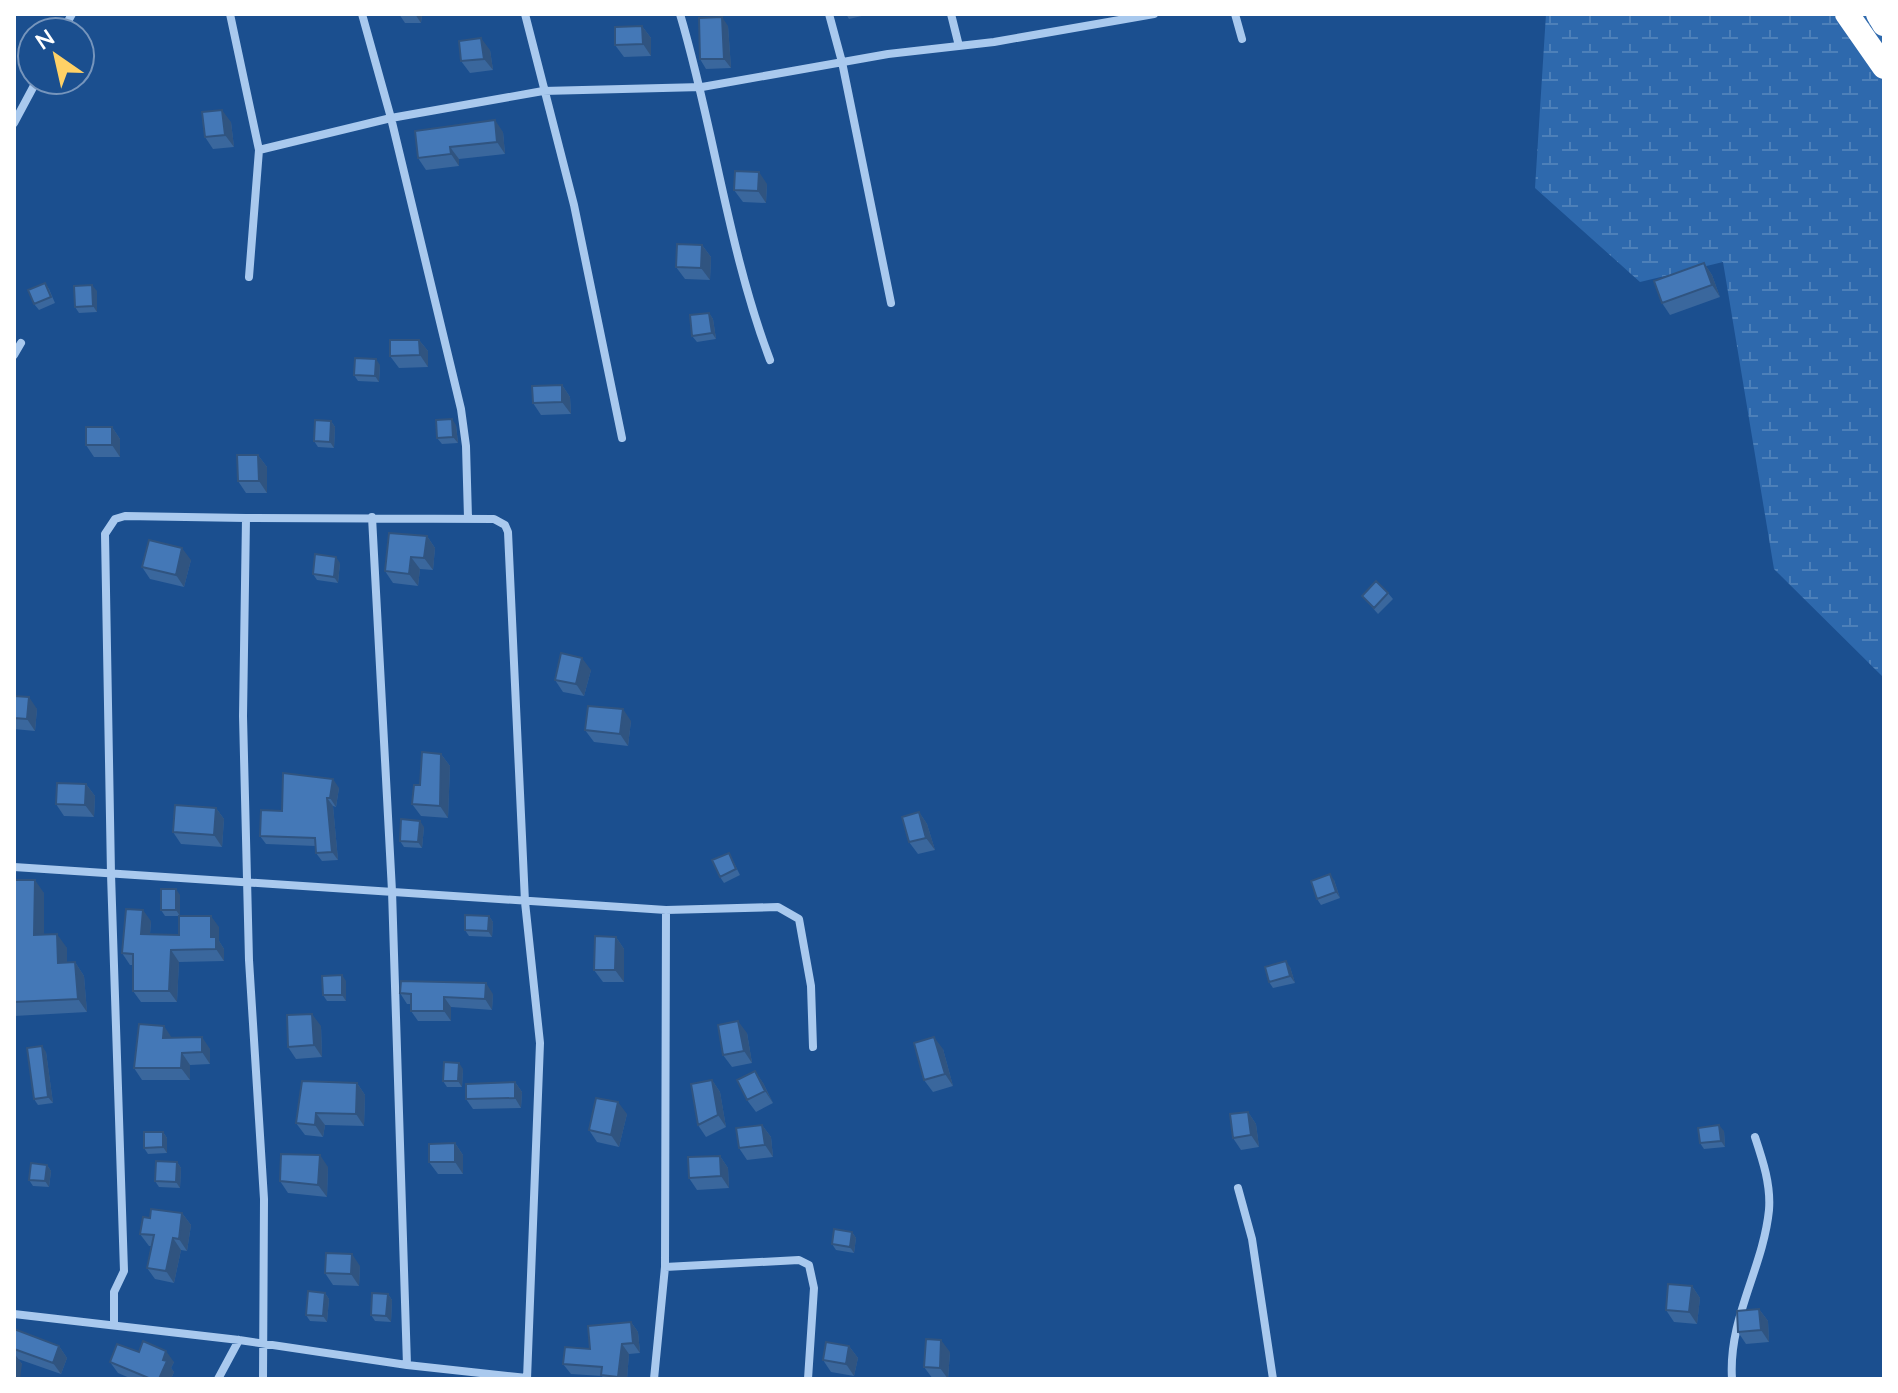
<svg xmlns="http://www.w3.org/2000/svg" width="1898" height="1393" font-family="Lato,sans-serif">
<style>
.wetland{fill:url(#wetland-marsh)}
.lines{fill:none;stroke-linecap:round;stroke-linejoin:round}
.street{stroke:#a9c9ee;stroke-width:8}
.highway{stroke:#fff;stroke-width:24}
.wall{fill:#3a679d}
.shaded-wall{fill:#305480}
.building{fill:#4478b7;stroke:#305480;stroke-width:2}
</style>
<defs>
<pattern id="wetland-marsh" width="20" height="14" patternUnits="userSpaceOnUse" patternTransform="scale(2)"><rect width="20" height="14" fill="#2e69ad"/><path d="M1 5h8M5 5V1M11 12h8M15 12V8" fill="none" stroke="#4d80b9"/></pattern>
</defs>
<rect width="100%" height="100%" fill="#1b4f8f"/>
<path class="wetland" d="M 1546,14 L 1884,14 L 1884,678 L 1774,569 L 1723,262 L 1640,282 L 1535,188 Z"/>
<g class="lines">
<path class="street" d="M 230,14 L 259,150 L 249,277
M 362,14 L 391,118 L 461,409 L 466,446 L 468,518
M 525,14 L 574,205 L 622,438
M 680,14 C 714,128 728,249 770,360
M 829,14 L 842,62 L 891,303
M 951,14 L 959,46
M 1235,14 L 1242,39
M 62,32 L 72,14
M 14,123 L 37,80
M 259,150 L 391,118 L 543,91 L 702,87 L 888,54 L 994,42 L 1154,14
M 14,355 L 21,343
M 372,517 L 392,891 L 407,1365
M 14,867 L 666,910 L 778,907 L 799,919 L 811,986 L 813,1047
M 1238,1188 L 1252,1239 L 1273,1379
M 665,1267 L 799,1260 L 809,1265 L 814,1288 L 808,1379
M 14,1314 L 239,1340 L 407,1365 L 527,1378
M 114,1324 L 114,1292 L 124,1271 L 111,874 L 105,534 L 115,519 L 125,516 L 246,518
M 218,1379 L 239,1340
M 263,1379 L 264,1199 L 249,960 L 243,716 L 246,518 L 494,519 L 505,525 L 508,532 L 525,902 L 540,1043 L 527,1379
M 654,1379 L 665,1267 L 666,910
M 1732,1379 C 1728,1318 1763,1269 1769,1210 C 1771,1185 1763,1161 1755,1137"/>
<path class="highway" d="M 1847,14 L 1884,67
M 1878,14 L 1884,24"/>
</g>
<path class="wall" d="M 399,14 L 422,14 L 421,23 L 405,23 Z
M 846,14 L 866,14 L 866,15 L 849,19 Z
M 642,26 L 651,38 L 651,56 L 624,57 L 615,45 Z
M 728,26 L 731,68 L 706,69 L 700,59 Z
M 490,50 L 493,70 L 470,73 L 461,61 Z
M 231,122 L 234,147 L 213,149 L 205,137 Z
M 415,131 L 503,132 L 505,154 L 459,159 L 459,166 L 426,170 L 418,158 Z
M 767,184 L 766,203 L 743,202 L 734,190 Z
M 702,245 L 711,257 L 710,280 L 685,279 L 676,267 Z
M 1704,263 L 1712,275 L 1720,297 L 1670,315 L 1662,303 Z
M 45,283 L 49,289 L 55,303 L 39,310 L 34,304 Z
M 97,291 L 97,312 L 79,313 L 75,307 Z
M 709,313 L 713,319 L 716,339 L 697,342 L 692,336 Z
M 419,340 L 428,351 L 428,367 L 399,368 L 390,356 Z
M 380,365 L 379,382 L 358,381 L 354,375 Z
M 562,385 L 570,397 L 571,414 L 541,415 L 533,403 Z
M 331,421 L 335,427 L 334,448 L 318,447 L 314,441 Z
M 456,425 L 458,443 L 442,444 L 437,438 Z
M 112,427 L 120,439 L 120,457 L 94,457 L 86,445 Z
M 258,455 L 267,467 L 267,493 L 246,493 L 238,481 Z
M 427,536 L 435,548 L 433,570 L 420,569 L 418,586 L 393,583 L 385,571 Z
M 191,560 L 184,587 L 150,579 L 142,567 Z
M 340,563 L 338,583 L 317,580 L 313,574 Z
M 1388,593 L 1393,599 L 1378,614 L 1362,596 Z
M 591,670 L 584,696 L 563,692 L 555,680 Z
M 14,696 L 37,709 L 35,731 L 14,729 Z
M 631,721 L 628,746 L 594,742 L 585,730 Z
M 441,754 L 450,766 L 448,818 L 421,816 L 412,804 L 420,785 Z
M 86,784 L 95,796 L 94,817 L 64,816 L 56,804 Z
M 339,788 L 336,807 L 333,806 L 338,860 L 322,861 L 316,853 L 315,846 L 266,844 L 260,836 L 282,811 Z
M 216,808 L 224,819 L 222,847 L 181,844 L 173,832 Z
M 919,812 L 927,824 L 935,850 L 918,854 L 909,842 Z
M 424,827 L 422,848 L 404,847 L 400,841 Z
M 729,853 L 740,875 L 724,883 L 720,877 Z
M 14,880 L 44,893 L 44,935 L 67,948 L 67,963 L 75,962 L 84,976 L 87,1012 L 14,1016 Z
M 1334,880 L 1340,898 L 1321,905 L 1317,899 Z
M 180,895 L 180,916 L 165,916 L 161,910 Z
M 489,916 L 493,922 L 492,937 L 469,936 L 465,930 Z
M 151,921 L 150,934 L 179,935 L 219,927 L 219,941 L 224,949 L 224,961 L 179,962 L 177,1002 L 141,1002 L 133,991 L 133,965 L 130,965 L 122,953 Z
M 616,937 L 624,949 L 624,982 L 603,982 L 594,970 Z
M 1290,967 L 1295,983 L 1273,988 L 1269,982 Z
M 346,981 L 346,1001 L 327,1001 L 323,995 Z
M 400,993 L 493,994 L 492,1010 L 451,1007 L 451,1021 L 418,1021 L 411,1011 L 411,1004 L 407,1004 Z
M 321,1026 L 322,1057 L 296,1059 L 288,1047 Z
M 747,1033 L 752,1063 L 732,1067 L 723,1055 Z
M 172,1038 L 210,1049 L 210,1064 L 190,1065 L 190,1080 L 142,1080 L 134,1068 Z
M 943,1049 L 953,1086 L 933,1092 L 924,1080 Z
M 46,1052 L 53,1103 L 38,1105 L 34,1099 Z
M 463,1069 L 462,1087 L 447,1087 L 443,1081 Z
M 755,1071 L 763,1083 L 773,1103 L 756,1112 L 747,1100 Z
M 712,1080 L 720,1092 L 726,1127 L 706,1137 L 698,1125 Z
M 515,1082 L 522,1092 L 521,1108 L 473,1109 L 466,1099 Z
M 357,1083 L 365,1095 L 364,1126 L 325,1125 L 323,1137 L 305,1135 L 296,1123 Z
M 1248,1112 L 1256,1124 L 1259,1147 L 1241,1150 L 1233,1138 Z
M 627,1114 L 619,1147 L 597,1142 L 589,1130 Z
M 762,1125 L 771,1137 L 773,1157 L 747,1160 L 739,1148 Z
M 1724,1131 L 1725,1147 L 1704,1149 L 1700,1143 Z
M 163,1132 L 167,1138 L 167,1153 L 148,1154 L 144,1148 Z
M 455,1143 L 463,1155 L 463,1174 L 438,1174 L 429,1162 Z
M 720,1156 L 728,1168 L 729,1188 L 697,1190 L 689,1178 Z
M 177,1162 L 181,1168 L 180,1188 L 159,1187 L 155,1181 Z
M 47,1165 L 51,1171 L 49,1187 L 33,1186 L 29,1180 Z
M 328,1167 L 327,1197 L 288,1193 L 280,1181 Z
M 182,1213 L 191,1225 L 187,1251 L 181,1250 L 174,1283 L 155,1279 L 147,1268 L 151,1246 L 149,1246 L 140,1234 L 150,1218 Z
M 852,1232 L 856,1238 L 854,1253 L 836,1250 L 832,1244 Z
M 360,1266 L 359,1286 L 333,1285 L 325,1273 Z
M 1692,1286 L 1700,1298 L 1697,1324 L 1674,1322 L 1666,1310 Z
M 325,1293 L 329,1299 L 327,1322 L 310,1321 L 306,1315 Z
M 388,1294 L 392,1300 L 391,1322 L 375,1321 L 371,1315 Z
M 1759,1309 L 1768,1321 L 1769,1342 L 1746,1344 L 1738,1332 Z
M 631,1322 L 638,1332 L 640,1353 L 629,1354 L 627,1379 L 604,1379 L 602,1376 L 571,1374 L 563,1364 L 590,1349 Z
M 14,1329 L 59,1346 L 67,1358 L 61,1374 L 18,1359 L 22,1364 L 14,1379 Z
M 849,1346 L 858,1358 L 854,1376 L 831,1372 L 823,1360 Z
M 139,1352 L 174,1362 L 171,1368 L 174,1372 L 171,1379 L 132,1379 L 118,1373 L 110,1362 Z
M 950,1352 L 948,1379 L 933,1379 L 924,1367 Z"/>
<path class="shaded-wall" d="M 415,14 L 422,14 L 421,23 Z
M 722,17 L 728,26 L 731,68 L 724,59 Z
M 642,26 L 651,38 L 651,56 L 643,44 Z
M 481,38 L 490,50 L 493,70 L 484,59 Z
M 222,110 L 231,122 L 234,147 L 225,135 Z
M 495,120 L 503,132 L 505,154 L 497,142 Z
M 450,147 L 459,159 L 459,166 L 451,154 Z
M 759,172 L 767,184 L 766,203 L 758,191 Z
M 702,245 L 711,257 L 710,280 L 701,268 Z
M 1704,263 L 1712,275 L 1720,297 L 1712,285 Z
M 92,285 L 97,291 L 97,312 L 93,306 Z
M 709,313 L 713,319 L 716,339 L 712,333 Z
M 419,340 L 428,351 L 428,367 L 420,355 Z
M 376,359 L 380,365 L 379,382 L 375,376 Z
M 562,385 L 570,397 L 571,414 L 562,402 Z
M 452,419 L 456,425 L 458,443 L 453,437 Z
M 331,421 L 335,427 L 334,448 L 330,442 Z
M 112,427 L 120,439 L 120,457 L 112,445 Z
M 258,455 L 267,467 L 267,493 L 259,481 Z
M 427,536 L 435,548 L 433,570 L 424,558 Z
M 182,548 L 191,560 L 184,587 L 176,575 Z
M 336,557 L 340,563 L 338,583 L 334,577 Z
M 411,557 L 420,569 L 418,586 L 409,574 Z
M 582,658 L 591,670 L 584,696 L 576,684 Z
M 29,697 L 37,709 L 35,731 L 27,719 Z
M 623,709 L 631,721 L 628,746 L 620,734 Z
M 441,754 L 450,766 L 448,818 L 440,806 Z
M 333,779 L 339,788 L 336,807 L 330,798 Z
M 86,784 L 95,796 L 94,817 L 85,805 Z
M 327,798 L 333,806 L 338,860 L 332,852 Z
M 216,808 L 224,819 L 222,847 L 214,835 Z
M 919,812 L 927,824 L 935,850 L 926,838 Z
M 420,821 L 424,827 L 422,848 L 418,842 Z
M 1330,874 L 1334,880 L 1340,898 L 1336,892 Z
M 35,880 L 44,893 L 44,948 L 34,935 Z
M 176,889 L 180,895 L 180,916 L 176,910 Z
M 143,910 L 151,921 L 149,945 L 141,934 Z
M 211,916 L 219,927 L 219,941 L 224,949 L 224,961 L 216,949 L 211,937 Z
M 489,916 L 493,922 L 492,937 L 488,931 Z
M 57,934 L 67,948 L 67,976 L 58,963 Z
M 616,937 L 624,949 L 624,982 L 615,970 Z
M 171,950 L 179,962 L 177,1002 L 169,991 Z
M 1286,961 L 1290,967 L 1295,983 L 1290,976 Z
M 75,962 L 84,976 L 87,1012 L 78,999 Z
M 342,975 L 346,981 L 346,1001 L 342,995 Z
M 486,983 L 493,994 L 492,1010 L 485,999 Z
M 444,997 L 451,1007 L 451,1021 L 444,1011 Z
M 312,1014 L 321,1026 L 322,1057 L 314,1045 Z
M 738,1021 L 747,1033 L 752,1063 L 744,1051 Z
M 164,1026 L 172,1038 L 163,1038 Z
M 202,1037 L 210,1049 L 210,1064 L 202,1052 Z
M 934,1037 L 943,1049 L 953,1086 L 945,1074 Z
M 42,1046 L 46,1052 L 53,1103 L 48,1097 Z
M 182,1053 L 190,1065 L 190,1080 L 181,1068 Z
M 459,1063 L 463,1069 L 462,1087 L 458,1081 Z
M 755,1071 L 763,1083 L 773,1103 L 765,1091 Z
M 712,1080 L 720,1092 L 726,1127 L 718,1115 Z
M 515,1082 L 522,1092 L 521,1108 L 515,1098 Z
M 357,1083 L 365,1095 L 364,1126 L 356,1114 Z
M 618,1102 L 627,1114 L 619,1147 L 611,1135 Z
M 1248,1112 L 1256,1124 L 1259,1147 L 1251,1135 Z
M 316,1113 L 325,1125 L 323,1137 L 315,1125 Z
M 762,1125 L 771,1137 L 773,1157 L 765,1145 Z
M 1719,1125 L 1724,1131 L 1725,1147 L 1721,1141 Z
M 163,1132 L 167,1138 L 167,1153 L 163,1147 Z
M 455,1143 L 463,1155 L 463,1174 L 455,1162 Z
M 320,1155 L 328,1167 L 327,1197 L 318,1185 Z
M 720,1156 L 728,1168 L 729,1188 L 721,1176 Z
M 177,1162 L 181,1168 L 180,1188 L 176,1182 Z
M 47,1165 L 51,1171 L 49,1187 L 45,1181 Z
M 182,1213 L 191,1225 L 187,1251 L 179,1239 Z
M 852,1232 L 856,1238 L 854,1253 L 850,1247 Z
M 173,1238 L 181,1250 L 174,1283 L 166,1271 Z
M 352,1254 L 360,1266 L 359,1286 L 351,1274 Z
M 1692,1286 L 1700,1298 L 1697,1324 L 1689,1312 Z
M 325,1293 L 329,1299 L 327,1322 L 323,1316 Z
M 388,1294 L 392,1300 L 391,1322 L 386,1316 Z
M 1759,1309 L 1768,1321 L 1769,1342 L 1761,1330 Z
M 631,1322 L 638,1332 L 640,1353 L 633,1343 Z
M 941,1340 L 950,1352 L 948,1379 L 940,1368 Z
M 622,1344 L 629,1354 L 627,1379 L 620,1379 L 618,1377 Z
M 59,1346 L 67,1358 L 61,1374 L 53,1363 Z
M 849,1346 L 858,1358 L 854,1376 L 846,1364 Z
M 166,1351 L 174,1362 L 171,1368 L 174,1372 L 171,1379 L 159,1379 L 163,1360 Z
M 14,1353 L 22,1364 L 20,1379 L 14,1379 Z"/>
<path class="building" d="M 722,17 L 724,59 L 700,59 L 699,18 Z
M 642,26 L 643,44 L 615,45 L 615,27 Z
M 481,38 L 484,59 L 461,61 L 459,41 Z
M 222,110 L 225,135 L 205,137 L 202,112 Z
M 495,120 L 497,142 L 450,147 L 451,154 L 418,158 L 415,131 Z
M 735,171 L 759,172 L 758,191 L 734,190 Z
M 677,244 L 702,245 L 701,268 L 676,267 Z
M 1704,263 L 1712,285 L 1662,303 L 1654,281 Z
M 45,283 L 51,297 L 34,304 L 28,290 Z
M 92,285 L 93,306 L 75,307 L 74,286 Z
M 709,313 L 712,333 L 692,336 L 690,315 Z
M 390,340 L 419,340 L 420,355 L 390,356 Z
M 355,358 L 376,359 L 375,376 L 354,375 Z
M 562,385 L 562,402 L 533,403 L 532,386 Z
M 452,419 L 453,437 L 437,438 L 436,420 Z
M 315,420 L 331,421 L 330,442 L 314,441 Z
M 86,427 L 112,427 L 112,445 L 86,445 Z
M 237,455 L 258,455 L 259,481 L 238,481 Z
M 389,533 L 427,536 L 424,558 L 411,557 L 409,574 L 385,571 Z
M 149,540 L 182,548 L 176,575 L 142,567 Z
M 315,554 L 336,557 L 334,577 L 313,574 Z
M 1376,581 L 1388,593 L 1374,608 L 1362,596 Z
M 561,653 L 582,658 L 576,684 L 555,680 Z
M 14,696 L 29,697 L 27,719 L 14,718 Z
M 588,706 L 623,709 L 620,734 L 585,730 Z
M 422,752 L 441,754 L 440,806 L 412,804 L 414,785 L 420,785 Z
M 283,773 L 333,779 L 330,798 L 327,798 L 332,852 L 316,853 L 315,838 L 260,836 L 261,810 L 282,811 Z
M 57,783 L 86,784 L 85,805 L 56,804 Z
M 175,805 L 216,808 L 214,835 L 173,832 Z
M 919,812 L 926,838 L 909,842 L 902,817 Z
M 401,819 L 420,821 L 418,842 L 400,841 Z
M 729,853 L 736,869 L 720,877 L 712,860 Z
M 1330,874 L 1336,892 L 1317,899 L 1311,881 Z
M 14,880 L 35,880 L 34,935 L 57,934 L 58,963 L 75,962 L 78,999 L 14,1002 Z
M 161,889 L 176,889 L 176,910 L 161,910 Z
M 126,909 L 143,910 L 141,934 L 179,935 L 179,916 L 211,916 L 211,937 L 216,937 L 216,949 L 171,950 L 169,991 L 133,991 L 133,954 L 122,953 Z
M 465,915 L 489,916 L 488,931 L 465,930 Z
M 595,936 L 616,937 L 615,970 L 594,970 Z
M 1286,961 L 1290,976 L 1269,982 L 1265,967 Z
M 342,975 L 342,995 L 323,995 L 322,976 Z
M 401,981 L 486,983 L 485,999 L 444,997 L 444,1011 L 411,1011 L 411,994 L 400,993 Z
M 312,1014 L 314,1045 L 288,1047 L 287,1015 Z
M 738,1021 L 744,1051 L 723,1055 L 718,1025 Z
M 139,1024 L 164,1026 L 163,1038 L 202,1037 L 202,1052 L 182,1053 L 181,1068 L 134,1068 Z
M 934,1037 L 945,1074 L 924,1080 L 914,1043 Z
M 42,1046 L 48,1097 L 34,1099 L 27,1048 Z
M 444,1062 L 459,1063 L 458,1081 L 443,1081 Z
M 755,1071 L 765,1091 L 747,1100 L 737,1080 Z
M 712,1080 L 718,1115 L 698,1125 L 691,1084 Z
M 302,1081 L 357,1083 L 356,1114 L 316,1113 L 315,1125 L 296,1123 Z
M 515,1082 L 515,1098 L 466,1099 L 466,1084 Z
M 596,1098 L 618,1102 L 611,1135 L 589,1130 Z
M 1248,1112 L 1251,1135 L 1233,1138 L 1230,1114 Z
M 762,1125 L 765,1145 L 739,1148 L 736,1128 Z
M 1719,1125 L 1721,1141 L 1700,1143 L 1698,1128 Z
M 144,1132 L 163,1132 L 163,1147 L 144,1148 Z
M 455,1143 L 455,1162 L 429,1162 L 429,1144 Z
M 281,1154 L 320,1155 L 318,1185 L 280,1181 Z
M 720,1156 L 721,1176 L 689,1178 L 688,1157 Z
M 156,1161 L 177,1162 L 176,1182 L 155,1181 Z
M 31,1163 L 47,1165 L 45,1181 L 29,1180 Z
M 151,1209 L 182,1213 L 179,1239 L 173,1238 L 166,1271 L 147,1268 L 154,1235 L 140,1234 L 143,1217 L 150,1218 Z
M 834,1229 L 852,1232 L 850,1247 L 832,1244 Z
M 326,1253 L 352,1254 L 351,1274 L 325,1273 Z
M 1668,1284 L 1692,1286 L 1689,1312 L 1666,1310 Z
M 308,1291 L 325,1293 L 323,1316 L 306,1315 Z
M 372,1293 L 388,1294 L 386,1316 L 371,1315 Z
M 1759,1309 L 1761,1330 L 1738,1332 L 1737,1311 Z
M 631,1322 L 633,1343 L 622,1344 L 618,1377 L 601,1375 L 602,1367 L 563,1364 L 565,1347 L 590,1349 L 588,1326 Z
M 14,1329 L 59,1346 L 53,1363 L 14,1349 Z
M 926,1339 L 941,1340 L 940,1368 L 924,1367 Z
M 143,1341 L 166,1351 L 163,1360 L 167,1361 L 159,1379 L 151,1379 L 110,1362 L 117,1344 L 139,1352 Z
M 826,1342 L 849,1346 L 846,1364 L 823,1360 Z"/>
<rect width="1898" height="1393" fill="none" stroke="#ffffff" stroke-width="32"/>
<g transform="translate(56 56) rotate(326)"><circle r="38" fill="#1b4f8f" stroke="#7695bc" stroke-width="2"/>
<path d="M0-6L14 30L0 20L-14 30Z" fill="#ffd166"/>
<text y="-12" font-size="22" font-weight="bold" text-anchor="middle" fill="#ffffff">N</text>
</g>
</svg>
